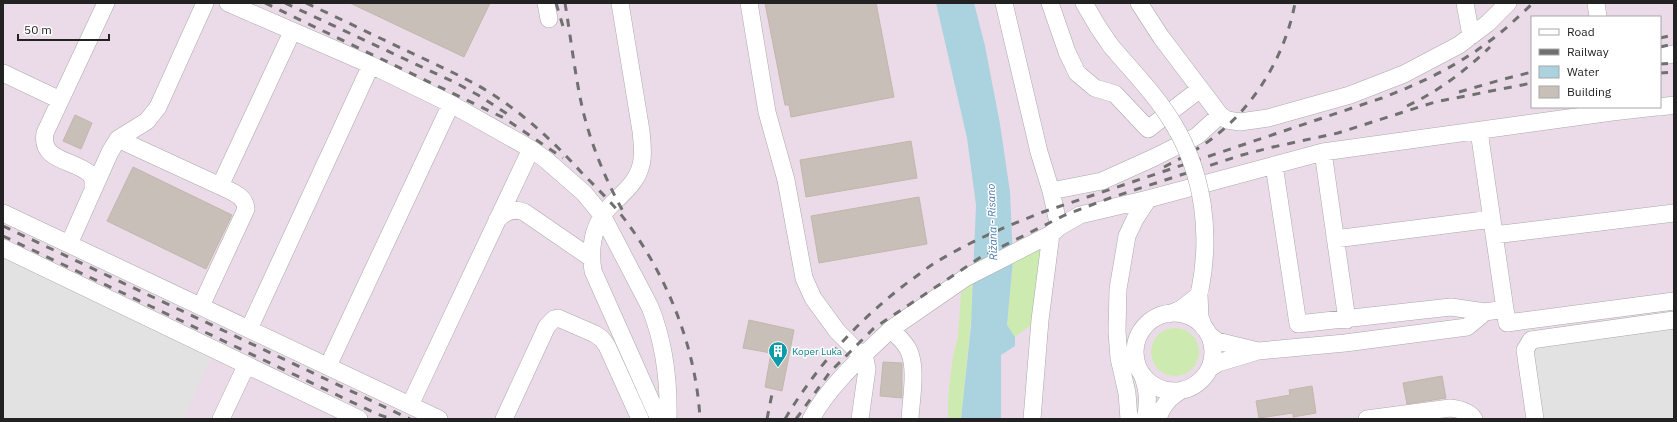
<svg xmlns="http://www.w3.org/2000/svg" width="1677" height="422" font-family="'IBM Plex Sans',sans-serif">
<style>
.industrial{fill:#ebdbe8;fill-rule:evenodd}
.grass{fill:#cdebb0}
.parking{fill:#e2e2e2}
.water{fill:#aad3df}
.building{fill:#c7bfb8;stroke:#c4b6ab}
.lines{fill:none;stroke-linecap:round;stroke-linejoin:round}
.minor-casing{stroke:#a9a9a9;stroke-width:18}
.minor{stroke:#fff;stroke-width:17}
.rail{stroke:#707070;stroke-width:3;stroke-dasharray:8 8;stroke-linecap:butt}
.minor-bridge-casing{stroke:#a9a9a9;stroke-width:18;stroke-linecap:butt}
.minor-bridge{stroke:#fff;stroke-width:17}
.labels{text-anchor:middle;stroke-width:3;stroke-linejoin:round;paint-order:stroke}
.culture-label{font-size:10px;fill:#0d838f;stroke:#fff;text-anchor:start}
.water-label{font-size:11px;font-style:italic;fill:#4a7aab;stroke:#fff}
</style>
<rect width="100%" height="100%" fill="#f2efe9"/>
<path class="industrial" d="M 3,3 L 1674,3 L 1674,419 L 3,419 ZM 1532,17 L 1660,17 L 1660,107 L 1532,107 Z"/>
<path class="grass" d="M 1041,247 L 1031,325 L 1015,337 L 1007,325 L 1013,260 Z
M 975,282 L 961,419 L 948,419 L 948,397 L 953,356 L 958,337 L 961,293 Z
M1151 352a24 24 0 1 1 48 0a24 24 0 1 1-48 0Z"/>
<path class="parking" d="M 3,257 L 212,357 L 183,419 L 3,419 Z
M 1674,327 L 1674,419 L 1542,419 L 1532,346 Z"/>
<path class="water" d="M 936,3 L 974,3 L 985,46 L 1000,124 L 1010,192 L 1013,260 L 1007,325 L 1015,337 L 1015,346 L 1001,355 L 1001,419 L 961,419 L 971,326 L 976,205 L 967,138 Z"/>
<path class="building" d="M 350,3 L 490,3 L 464,57 Z
M 765,3 L 876,3 L 894,97 L 791,117 L 789,105 L 785,105 Z
M 75,115 L 92,123 L 81,149 L 63,141 Z
M 911,141 L 917,178 L 806,197 L 800,160 Z
M 133,167 L 232,215 L 206,269 L 107,221 Z
M 919,197 L 927,244 L 819,263 L 811,216 Z
M 749,320 L 794,330 L 782,391 L 765,387 L 771,353 L 743,348 Z
M 883,362 L 902,363 L 902,398 L 880,396 Z
M 1442,376 L 1446,398 L 1407,404 L 1403,383 Z
M 1312,386 L 1316,413 L 1293,417 L 1293,413 L 1259,418 L 1256,401 L 1290,395 L 1289,390 Z"/>
<g class="lines">
<g class="minor-casing">
<path id="minor" d="M 228,3 L 371,65 L 451,104 L 531,149 L 545,159 L 584,193 L 602,215 L 650,307 C 664,342 669,381 668,419
M 546,3 L 549,19
M 620,3 L 641,131 C 642,142 644,154 641,165 C 637,182 624,192 612,204 C 594,222 589,246 593,271 L 659,419
M 749,3 L 767,112 L 786,180 L 804,278 L 813,298 L 837,331 L 865,359 L 867,369 L 860,419
M 1004,3 L 1039,152 L 1051,191 L 1059,227
M 1050,3 L 1067,52 L 1077,73 L 1095,88 L 1115,94 L 1148,129 L 1200,89
M 1084,3 L 1098,27 L 1111,46
M 1139,3 L 1161,37 L 1220,115 L 1227,120 L 1240,122 L 1268,118 L 1350,95 L 1404,74 L 1459,45 L 1488,23 L 1508,3
M 1465,3 L 1471,36
M 1596,3 L 1598,17
M 1660,56 L 1674,54
M 3,73 L 60,100
M 1660,107 L 1674,105
M 1479,131 L 1505,309
M 118,139 L 220,186 L 292,32
M 1323,152 L 1347,320
M 1274,165 L 1298,324 L 1451,307 L 1485,312 L 1505,309 L 1507,323 L 1674,301
M 93,190 L 93,179 L 90,174 C 74,159 40,162 45,133 L 106,3
M 1051,191 L 1102,181 L 1153,158 L 1197,136 L 1220,115
M 3,213 L 439,419
M 497,220 C 505,211 514,208 524,212 L 591,258
M 1494,235 L 1674,213
M 1335,239 L 1492,219
M 69,244 L 110,152 L 118,139 L 147,121 L 158,107 L 205,3
M 3,248 L 359,419
M 201,306 L 246,209 C 245,195 232,192 220,186
M1135 352a39 39 0 1 1 78 0a39 39 0 1 1-78 0Z
M 1169,314 L 1181,309 L 1199,295 L 1200,317 L 1204,328
M 249,329 L 371,65
M 891,329 L 965,278 L 1051,234 L 1059,227 L 1080,215 L 1148,199 L 1323,152 L 1612,112 L 1656,107
M 1209,335 L 1217,341 L 1258,351 L 1218,363 L 1209,369
M 1258,351 L 1345,343 L 1467,327 L 1485,312
M 328,366 L 451,104
M 1142,374 C 1148,390 1149,402 1145,419
M 410,405 L 531,149
M 221,419 L 246,366
M 504,419 L 547,326 L 554,319 L 558,318 L 595,334 L 602,339 L 607,346 L 640,419
M 811,419 C 830,384 863,356 891,329 C 897,336 905,342 909,351 C 917,369 911,399 910,419
M 1032,419 L 1040,320 L 1051,234
M 1129,419 L 1127,393 L 1119,358 L 1117,331 L 1118,289 L 1127,236 L 1135,219 L 1148,199
M 1158,419 C 1162,405 1170,397 1182,390
M 1367,419 L 1450,408 C 1459,409 1469,411 1474,419
M 1535,419 L 1525,350 L 1531,340 L 1674,320"/>
</g>
<use href="#minor" class="minor"/>
<path class="rail" d="M 265,3 L 504,118 L 563,158
M 285,3 L 456,83 L 478,95 L 512,117
M 306,3 C 343,20 379,38 416,55 C 441,67 466,78 489,92 C 525,115 553,141 581,172 C 594,185 607,198 619,212 C 665,270 696,345 700,419
M 556,3 L 565,33
M 565,3 C 571,39 575,76 583,111 C 592,147 606,181 624,213
M 1660,38 L 1674,35
M 1660,47 L 1674,44
M 1660,64 L 1674,63
M 1660,73 L 1674,72
M 1459,92 L 1504,79 L 1532,72
M 1407,106 C 1439,91 1465,71 1490,47
M 1164,167 C 1183,157 1203,147 1219,133 C 1258,101 1286,52 1295,3
M 3,226 L 410,419
M 3,236 L 377,414 L 392,419
M 767,419 L 773,389
M 785,419 C 818,364 860,318 911,280 C 920,274 929,266 938,261 C 971,241 1007,226 1043,212 L 1382,98 C 1419,84 1455,67 1487,43 C 1504,31 1518,17 1533,3
M 796,419 L 830,372 L 874,328 L 981,257 L 1065,215 L 1110,198 L 1242,155 L 1273,147 L 1338,133 L 1435,102 L 1532,83"/>
<g class="minor-bridge-casing">
<path id="minor-bridge" d="M 1111,46 C 1132,71 1157,96 1174,125 C 1204,175 1211,234 1200,290"/>
</g>
<use href="#minor-bridge" class="minor-bridge"/>
</g>
<defs>
<g id="building-pin" transform="scale(1)"><path d="M0 17L-7.5 6A9.5 9.5 0 1 1 7.5 6Z" fill="#0f9aa8" stroke="#fff"/><path d="M-4-6H4V6H1V3H-1V6H-4ZM-2.5-4.3h1.7v1.8h-1.7ZM.8-4.3h1.7v1.8H.8ZM-2.5-1h1.7V.8h-1.7ZM.8-1h1.7V.8H.8Z" fill="#fff"/></g>
</defs>
<g fill-rule="evenodd">
<use href="#building-pin" x="778" y="351"/>
</g>
<g class="labels">
<g class="culture-label">
<text x="792" y="355">Koper Luka</text>
</g>
<g class="water-label">
<text transform="translate(992 222) rotate(-92)" y="4">Rižana - Risano</text>
</g>
</g>
<rect width="1677" height="422" fill="none" stroke="#222222" stroke-width="8"/>
<rect x="1531" y="16" width="130" height="92" fill="#ffffff" stroke="#a7a7a7"/>
<rect x="1539" y="29" width="20" height="6" fill="#ffffff" stroke="#a7a7a7"/>
<text x="1567" y="36" font-size="12" fill="#222222">Road</text>
<rect x="1539" y="49" width="20" height="6" fill="#707070" stroke="#a7a7a7"/>
<text x="1567" y="56" font-size="12" fill="#222222">Railway</text>
<rect x="1539" y="66" width="20" height="12" fill="#aad3df" stroke="#a7a7a7"/>
<text x="1567" y="76" font-size="12" fill="#222222">Water</text>
<rect x="1539" y="86" width="20" height="12" fill="#c7bfb8" stroke="#a7a7a7"/>
<text x="1567" y="96" font-size="12" fill="#222222">Building</text>
<path d="M18 34v6h91v-6" fill="none" stroke="#222222" stroke-width="2"/>
<text x="24" y="34" font-size="12" fill="#222222" stroke="#ffffff" stroke-width="3" paint-order="stroke">50 m</text>
</svg>
